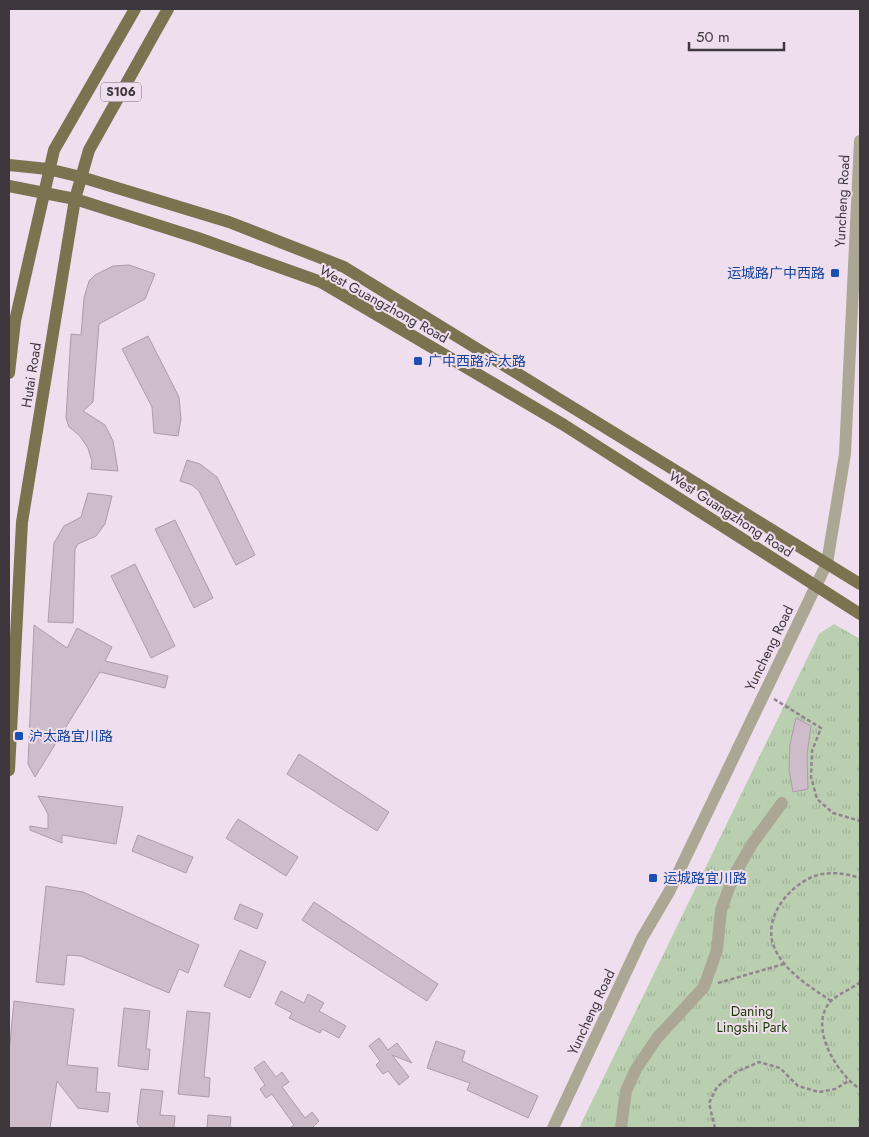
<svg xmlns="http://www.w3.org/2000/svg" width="869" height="1137" font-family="Jost,'Noto Sans SC',sans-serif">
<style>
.park{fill:url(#park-tufts)}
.building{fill:#cfbcca;stroke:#ae9ba9}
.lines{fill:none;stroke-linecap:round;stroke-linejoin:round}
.path{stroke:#90858f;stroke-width:2.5;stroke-dasharray:4 2.5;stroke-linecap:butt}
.minor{stroke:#aba794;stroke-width:12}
.major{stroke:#7b7350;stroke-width:12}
.transit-dot{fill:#1a4fb4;stroke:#efdeee;stroke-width:2}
.labels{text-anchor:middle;stroke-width:4;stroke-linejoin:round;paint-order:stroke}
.shield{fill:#efdeee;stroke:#736a73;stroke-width:1}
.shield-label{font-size:12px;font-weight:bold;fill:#3e383e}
.street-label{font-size:14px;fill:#3e383e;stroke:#efdeee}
.transit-label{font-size:14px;fill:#164399;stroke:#efdeee;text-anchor:start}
.park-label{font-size:14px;fill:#193a01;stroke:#efdeee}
</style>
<defs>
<pattern id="park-tufts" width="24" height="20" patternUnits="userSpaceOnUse" patternTransform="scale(1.25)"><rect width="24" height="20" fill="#bacfb0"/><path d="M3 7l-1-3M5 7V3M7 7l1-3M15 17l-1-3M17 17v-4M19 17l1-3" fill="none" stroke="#a1b298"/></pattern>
</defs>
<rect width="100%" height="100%" fill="#efdeee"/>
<path class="park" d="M 834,624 L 860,639 L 860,1128 L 579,1128 L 819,634 Z"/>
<path class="building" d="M 129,265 L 155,274 L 145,299 L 99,324 L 93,402 L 83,411 L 105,425 L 113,441 L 118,471 L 91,469 L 92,462 L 88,448 L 79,435 L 69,427 L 66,418 L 71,334 L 81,335 L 84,298 L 89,281 L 95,275 L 113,266 Z
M 148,336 L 179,397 L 181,419 L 178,436 L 154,433 L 152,407 L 122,349 Z
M 187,460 L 200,464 L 217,477 L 255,555 L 236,565 L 199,491 L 192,485 L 180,481 Z
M 88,493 L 112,496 L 105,524 L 96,536 L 78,544 L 75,549 L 73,623 L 48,622 L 54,543 L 64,526 L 81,517 Z
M 175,520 L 213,598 L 194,608 L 155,529 Z
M 135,564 L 175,646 L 151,658 L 111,576 Z
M 34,625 L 67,648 L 77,628 L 112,647 L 105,661 L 168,676 L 165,688 L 100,672 L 35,777 L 28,764 Z
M 796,718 L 811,726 L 807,755 L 808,789 L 793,792 L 789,770 L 790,744 Z
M 299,754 L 389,812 L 377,831 L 287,774 Z
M 38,796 L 123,807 L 116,844 L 62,835 L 62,843 L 30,830 L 30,826 L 48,829 L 48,814 Z
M 238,819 L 298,857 L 286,876 L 226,838 Z
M 138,835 L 193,857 L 186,873 L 132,851 Z
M 46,886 L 83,892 L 199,945 L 188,973 L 179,969 L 169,993 L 81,956 L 67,955 L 64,985 L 36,982 Z
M 314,902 L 438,984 L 427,1001 L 302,920 Z
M 240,904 L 263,914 L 257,929 L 234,919 Z
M 240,950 L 266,962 L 250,998 L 224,986 Z
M 281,991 L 304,1003 L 308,994 L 324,1003 L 319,1011 L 346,1026 L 339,1038 L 322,1029 L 320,1033 L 289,1018 L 292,1013 L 275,1004 Z
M 14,1001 L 74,1009 L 67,1065 L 98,1068 L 96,1092 L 110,1093 L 108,1112 L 78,1108 L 57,1081 L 50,1128 L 9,1128 L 9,1053 Z
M 124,1008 L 150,1011 L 146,1049 L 150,1049 L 148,1070 L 118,1066 Z
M 187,1011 L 210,1013 L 204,1077 L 210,1078 L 209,1097 L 178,1094 Z
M 379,1038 L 388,1050 L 397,1043 L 412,1063 L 392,1055 L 409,1077 L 399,1085 L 388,1071 L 383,1074 L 376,1065 L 380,1061 L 369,1046 Z
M 436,1041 L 465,1051 L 462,1061 L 538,1096 L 528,1118 L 467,1090 L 470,1083 L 427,1068 Z
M 264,1061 L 276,1077 L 282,1072 L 289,1082 L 282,1087 L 305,1118 L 312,1112 L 319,1121 L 312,1128 L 290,1128 L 294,1125 L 272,1094 L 266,1098 L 260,1089 L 265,1085 L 254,1068 Z
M 141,1089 L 163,1091 L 160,1115 L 175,1116 L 174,1128 L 141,1128 L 137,1123 Z
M 208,1115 L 231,1117 L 230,1128 L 207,1128 Z"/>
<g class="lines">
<path class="path" d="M 774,699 L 821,728 L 812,751 L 811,777 L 817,799 L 833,813 L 860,821
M 860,982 C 852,989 838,994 831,1001 C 807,1026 837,1074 860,1089
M 718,983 L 784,964
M 831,1001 C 811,987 786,973 775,949 C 760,918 792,880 822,874 C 836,872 848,874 860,878
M 715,1128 L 709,1103 L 717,1087 L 736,1072 L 759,1062 L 780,1068 L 798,1086 L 819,1092 L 835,1089 L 849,1081
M 860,1128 L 860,1126"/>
<path class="minor" d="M 553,1128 L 642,938 L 669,892 L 827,563 L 845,454 L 860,141
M 621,1128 L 626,1091 L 636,1069 L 657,1038 L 704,987 L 717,950 L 721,910 L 733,877 L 752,844 L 782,803"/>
<path class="major" d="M 9,165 L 48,169 L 81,177 L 229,222 L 344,267 L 860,584
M 9,186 L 75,199 L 198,238 L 321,282 L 564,425 L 860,614
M 9,373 L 15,321 L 54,150 L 135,9
M 9,770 L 22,522 L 75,199 L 89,150 L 168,9"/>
</g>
<g class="transit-dot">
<rect x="830" y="268" width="10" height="10" rx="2.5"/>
<rect x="413" y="356" width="10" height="10" rx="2.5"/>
<rect x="14" y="731" width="10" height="10" rx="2.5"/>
<rect x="648" y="873" width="10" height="10" rx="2.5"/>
</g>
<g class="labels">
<rect class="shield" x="101" y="82.5" width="40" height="19" rx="4"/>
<g class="shield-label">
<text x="121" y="96">S106</text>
</g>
<g class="street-label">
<text transform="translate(842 201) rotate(-87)" y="5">Yuncheng Road</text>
<text transform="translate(384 304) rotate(29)" y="5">West Guangzhong Road</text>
<text transform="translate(31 375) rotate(-81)" y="5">Hutai Road</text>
<text transform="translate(731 514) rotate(33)" y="5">West Guangzhong Road</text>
<text transform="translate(769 648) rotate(-64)" y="5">Yuncheng Road</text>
<text transform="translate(591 1012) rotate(-65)" y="5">Yuncheng Road</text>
</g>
<g class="transit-label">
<text x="825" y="278" text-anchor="end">运城路广中西路</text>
<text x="428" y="366">广中西路沪太路</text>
<text x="29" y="741">沪太路宜川路</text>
<text x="663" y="883">运城路宜川路</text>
</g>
<g class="park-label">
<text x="752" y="1016">Daning<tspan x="752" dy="16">Lingshi Park</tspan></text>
</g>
</g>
<rect width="869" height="1137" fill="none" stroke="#3e383e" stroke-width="20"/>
<path d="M689 42v8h95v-8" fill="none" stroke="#3e383e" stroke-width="2.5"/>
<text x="696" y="42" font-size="15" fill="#3e383e" stroke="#efdeee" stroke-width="4" paint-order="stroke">50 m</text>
</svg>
